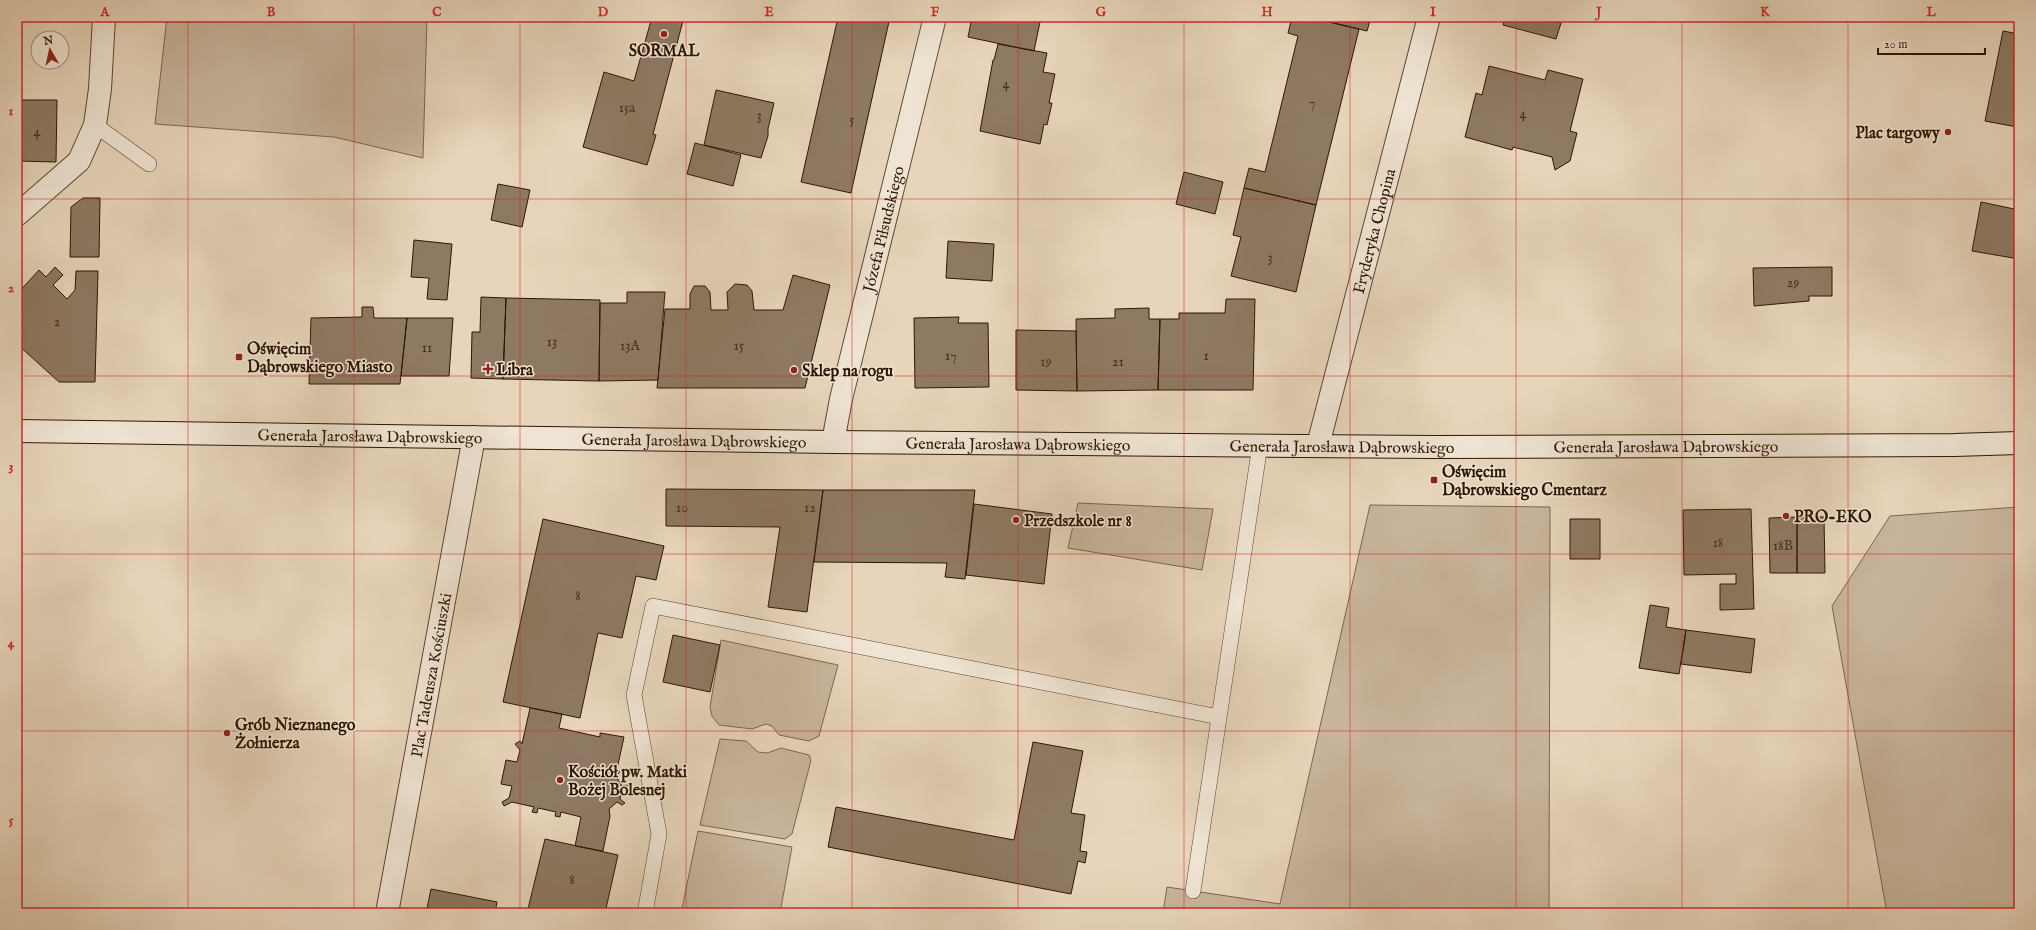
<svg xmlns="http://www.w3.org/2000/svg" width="2036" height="930" font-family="'IM FELL English',serif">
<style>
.green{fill:#c8b59c;stroke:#7b6650}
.building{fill:#8e7963;stroke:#2e1603}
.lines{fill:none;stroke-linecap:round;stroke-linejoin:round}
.lane-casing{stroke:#5c4631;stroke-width:16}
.street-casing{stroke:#5c4631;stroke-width:24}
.secondary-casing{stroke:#2e1603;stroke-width:24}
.lane{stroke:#efe4d3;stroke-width:15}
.street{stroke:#efe4d3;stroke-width:22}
.secondary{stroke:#efe4d3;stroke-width:22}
.grid{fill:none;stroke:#d62828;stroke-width:1;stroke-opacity:0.55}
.poi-dot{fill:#8f2418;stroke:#efe4d3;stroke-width:1.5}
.labels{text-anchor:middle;stroke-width:3;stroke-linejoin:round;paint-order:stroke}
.number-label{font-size:14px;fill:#462f1b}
.poi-label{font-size:16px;font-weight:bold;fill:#2e1603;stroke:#efe4d3;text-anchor:start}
.street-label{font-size:16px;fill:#2e1603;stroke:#efe4d3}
.neatline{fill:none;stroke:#d62828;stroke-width:1.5}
.grid-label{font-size:13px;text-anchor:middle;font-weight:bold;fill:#d62828}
</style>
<rect width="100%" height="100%" fill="#e7d5bb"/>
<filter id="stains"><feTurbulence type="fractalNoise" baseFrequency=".005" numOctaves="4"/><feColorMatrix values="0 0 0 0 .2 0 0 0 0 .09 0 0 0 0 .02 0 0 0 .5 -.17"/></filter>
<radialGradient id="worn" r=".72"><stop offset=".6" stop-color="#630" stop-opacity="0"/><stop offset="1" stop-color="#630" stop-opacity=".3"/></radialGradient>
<path class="green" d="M 167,17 L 427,17 L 423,158 L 334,137 L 155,124 Z
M 1078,503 L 1213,509 L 1202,570 L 1068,548 Z
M 1370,505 L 1550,507 L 1549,913 L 1163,913 L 1167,887 L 1280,904 Z
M 2019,507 L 2019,913 L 1887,913 L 1832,606 L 1890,516 Z
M 721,640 L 838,665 L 819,736 L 809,741 L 779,735 L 772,726 L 766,724 L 752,729 L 719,725 L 712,716 L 710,707 Z
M 720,739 L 746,741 L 758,752 L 767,753 L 781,748 L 809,755 L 811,760 L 809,768 L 792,834 L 785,839 L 700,825 Z
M 698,831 L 792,847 L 780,913 L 681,913 Z"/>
<path class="building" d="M 652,17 L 684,17 L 653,134 L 656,135 L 647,165 L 583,147 L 604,72 L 634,81 Z
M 838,17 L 890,17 L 851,193 L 801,182 Z
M 972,17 L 1041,17 L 1034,51 L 968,37 Z
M 1292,17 L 1308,17 L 1359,29 L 1316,205 L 1244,188 L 1249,168 L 1265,172 L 1298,36 L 1288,33 Z
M 1308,17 L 1371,17 L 1367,31 Z
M 1505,17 L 1546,17 L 1545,19 L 1561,23 L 1556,39 L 1503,25 Z
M 2003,31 L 2019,34 L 2019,115 L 2017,127 L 1985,121 Z
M 998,44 L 1047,53 L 1043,72 L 1055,74 L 1049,103 L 1052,103 L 1047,125 L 1044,124 L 1040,144 L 980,131 L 993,60 L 994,60 Z
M 1489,66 L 1545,80 L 1548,70 L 1583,79 L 1570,131 L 1577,133 L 1570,161 L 1555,170 L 1552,157 L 1513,147 L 1512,150 L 1465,137 L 1476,93 L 1482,95 Z
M 716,90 L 774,103 L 768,129 L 768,136 L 761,158 L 704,145 Z
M 17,100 L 57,100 L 56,162 L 17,161 Z
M 695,143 L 741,155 L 733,186 L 687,174 Z
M 1184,172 L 1223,182 L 1215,214 L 1176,204 Z
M 498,184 L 530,190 L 522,227 L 491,220 Z
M 1244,188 L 1316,205 L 1296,292 L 1231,276 L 1241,237 L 1233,235 Z
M 83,198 L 100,198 L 99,257 L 70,257 L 71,207 Z
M 1981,202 L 2019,210 L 2019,259 L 1972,251 Z
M 414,240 L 452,244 L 447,300 L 427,299 L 429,278 L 411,277 Z
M 948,241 L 994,244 L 992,281 L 946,278 Z
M 55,267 L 63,275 L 53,285 L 67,299 L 75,290 L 76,271 L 98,271 L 95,382 L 59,382 L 17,344 L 17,294 L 39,270 L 46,277 Z
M 1832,267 L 1832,296 L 1809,296 L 1809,301 L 1754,306 L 1753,268 Z
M 793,275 L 830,285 L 805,388 L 657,388 L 665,309 L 690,309 L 690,294 L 694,286 L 705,286 L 710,292 L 711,310 L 728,310 L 727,292 L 735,284 L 747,285 L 752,291 L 754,310 L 783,310 Z
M 627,292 L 665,292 L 658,380 L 599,381 L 600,303 L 627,303 Z
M 481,297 L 506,298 L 503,379 L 471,378 L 472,332 L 480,332 Z
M 506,298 L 600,300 L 599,381 L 503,379 Z
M 1226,299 L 1255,299 L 1253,390 L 1158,390 L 1160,319 L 1179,319 L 1179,313 L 1225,313 Z
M 362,307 L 373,307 L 374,318 L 407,318 L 400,384 L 309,384 L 311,318 L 362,317 Z
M 1149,308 L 1149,319 L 1160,319 L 1158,390 L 1077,391 L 1076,319 L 1115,318 L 1115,309 Z
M 959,317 L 958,323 L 988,323 L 989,387 L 915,388 L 914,318 Z
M 407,318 L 453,318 L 449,376 L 401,376 Z
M 1016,330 L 1076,331 L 1077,391 L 1016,390 Z
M 666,489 L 823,490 L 807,612 L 768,607 L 780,527 L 666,526 Z
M 823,490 L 975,490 L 965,579 L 945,577 L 947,563 L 814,562 Z
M 974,504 L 1052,514 L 1044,584 L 966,575 Z
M 1751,509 L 1754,609 L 1720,610 L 1720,584 L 1736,584 L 1736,574 L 1684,575 L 1683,510 Z
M 1797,517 L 1797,573 L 1770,573 L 1769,518 Z
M 1797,517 L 1824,517 L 1825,573 L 1797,573 Z
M 543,519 L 664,546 L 656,580 L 636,576 L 622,638 L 598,633 L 580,718 L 503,702 Z
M 1570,519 L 1600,519 L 1600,559 L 1570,559 Z
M 1650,605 L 1669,608 L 1666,627 L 1686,630 L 1679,674 L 1639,668 Z
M 1686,630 L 1755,639 L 1751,673 L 1681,664 Z
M 673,635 L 720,645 L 710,692 L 663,682 Z
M 530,708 L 562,714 L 559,728 L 600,737 L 600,733 L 624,737 L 617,769 L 620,772 L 616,776 L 622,786 L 627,785 L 628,788 L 623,788 L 620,799 L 625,803 L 622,805 L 617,802 L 609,809 L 610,816 L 603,851 L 575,846 L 581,817 L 561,812 L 560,817 L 555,816 L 556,812 L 538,808 L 537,813 L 532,812 L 534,807 L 512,802 L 504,806 L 502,802 L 509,798 L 512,786 L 501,784 L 506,760 L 517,762 L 520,750 L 515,744 L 520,741 L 522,744 Z
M 1033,742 L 1083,751 L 1071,813 L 1085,815 L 1080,851 L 1087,852 L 1085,863 L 1078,861 L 1071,894 L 828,847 L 836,807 L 1014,840 Z
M 545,839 L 618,855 L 605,913 L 527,913 Z
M 431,889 L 497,902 L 495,913 L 426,913 Z"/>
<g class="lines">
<g class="lane-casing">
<path id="lane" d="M 95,125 L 149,164
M 1193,891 L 1260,445
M 645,913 L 659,834 L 634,695 L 653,606 L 1219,717"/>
</g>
<g class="street-casing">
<g id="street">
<path d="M 17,215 L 79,161 L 95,125 L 100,89 L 104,17"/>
<path id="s1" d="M 833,442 L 841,399 L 935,17"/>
<path id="s2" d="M 1318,445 L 1429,17"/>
<path id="s3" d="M 387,913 L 474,437"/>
</g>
</g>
<g class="secondary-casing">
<g id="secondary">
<path id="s4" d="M 17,431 L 833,442 L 1432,447 L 1954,445 L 2019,443"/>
</g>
</g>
<use href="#lane" class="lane"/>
<use href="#street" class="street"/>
<use href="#secondary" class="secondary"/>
</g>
<path class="grid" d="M 188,17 L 188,913M 354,17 L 354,913M 520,17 L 520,913M 686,17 L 686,913M 852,17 L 852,913M 1018,17 L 1018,913M 1184,17 L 1184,913M 1350,17 L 1350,913M 1516,17 L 1516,913M 1682,17 L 1682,913M 1848,17 L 1848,913M 17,199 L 2019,199M 17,376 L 2019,376M 17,554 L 2019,554M 17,731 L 2019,731"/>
<g class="poi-dot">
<circle cx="664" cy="34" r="4"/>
<circle cx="1948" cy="132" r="4"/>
<rect x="235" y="353" width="8" height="8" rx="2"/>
<path d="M486 363h4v4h4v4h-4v4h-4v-4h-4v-4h4z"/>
<circle cx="794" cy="370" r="4"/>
<rect x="1430" y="476" width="8" height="8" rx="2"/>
<circle cx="1786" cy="516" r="4"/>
<circle cx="1016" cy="520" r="4"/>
<circle cx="227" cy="733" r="4"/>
<circle cx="560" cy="780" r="4"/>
</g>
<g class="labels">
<g class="number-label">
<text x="1006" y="88">4</text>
<text x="1312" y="107">7</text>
<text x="627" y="112">15a</text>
<text x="1523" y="118">4</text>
<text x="759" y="120">3</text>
<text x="852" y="124">5</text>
<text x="37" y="136">4</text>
<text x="1270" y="262">3</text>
<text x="1793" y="287">29</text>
<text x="57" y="326">2</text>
<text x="552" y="346">13</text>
<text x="630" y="350">13A</text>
<text x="739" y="350">15</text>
<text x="427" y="352">11</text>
<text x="951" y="360">17</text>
<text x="1206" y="360">1</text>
<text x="1046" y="366">19</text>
<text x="1118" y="366">21</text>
<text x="682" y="512">10</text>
<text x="810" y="512">12</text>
<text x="1718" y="547">18</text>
<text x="1783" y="550">18B</text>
<text x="578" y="600">8</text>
<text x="572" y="884">8</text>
</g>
<g class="poi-label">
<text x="664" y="56" text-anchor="middle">SORMAL</text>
<text x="1940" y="138" text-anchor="end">Plac targowy</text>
<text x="247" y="354">Oświęcim<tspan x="247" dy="18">Dąbrowskiego Miasto</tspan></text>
<text x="496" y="375">Libra</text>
<text x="802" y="376">Sklep na rogu</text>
<text x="1442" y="477">Oświęcim<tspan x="1442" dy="18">Dąbrowskiego Cmentarz</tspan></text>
<text x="1794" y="522">PRO-EKO</text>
<text x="1024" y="526">Przedszkole nr 8</text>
<text x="235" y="730">Grób Nieznanego<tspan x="235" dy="18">Żołnierza</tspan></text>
<text x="568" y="777">Kościół pw. Matki<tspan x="568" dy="18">Bożej Bolesnej</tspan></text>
</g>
<g class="street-label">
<text dy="6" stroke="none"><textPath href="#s1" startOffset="219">Józefa Piłsudskiego</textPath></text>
<text dy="6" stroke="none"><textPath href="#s2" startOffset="221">Fryderyka Chopina</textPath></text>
<text dy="6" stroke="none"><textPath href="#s4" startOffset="353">Generała Jarosława Dąbrowskiego</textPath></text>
<text dy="6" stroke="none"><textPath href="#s4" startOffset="677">Generała Jarosława Dąbrowskiego</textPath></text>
<text dy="6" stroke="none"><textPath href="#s4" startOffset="1001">Generała Jarosława Dąbrowskiego</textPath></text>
<text dy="6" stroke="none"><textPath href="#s4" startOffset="1325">Generała Jarosława Dąbrowskiego</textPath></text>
<text dy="6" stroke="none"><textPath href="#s4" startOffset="1649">Generała Jarosława Dąbrowskiego</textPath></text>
<text dy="6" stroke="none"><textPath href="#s3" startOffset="242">Plac Tadeusza Kościuszki</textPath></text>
</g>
</g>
<rect width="2036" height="930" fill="none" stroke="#e7d5bb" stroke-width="44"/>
<g transform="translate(50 50) rotate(351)"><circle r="19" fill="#efe4d3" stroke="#a29280"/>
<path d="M0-3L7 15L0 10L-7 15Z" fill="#8f2418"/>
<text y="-6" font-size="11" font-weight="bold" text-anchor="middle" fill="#2e1603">N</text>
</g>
<path d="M1878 48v6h107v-6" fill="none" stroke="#2e1603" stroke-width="2"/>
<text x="1884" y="48" font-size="12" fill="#2e1603" stroke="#efe4d3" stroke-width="3" paint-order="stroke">20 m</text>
<rect x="22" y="22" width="1992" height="886" class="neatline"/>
<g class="grid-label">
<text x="105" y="16">A</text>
<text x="271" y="16">B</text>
<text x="437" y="16">C</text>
<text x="603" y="16">D</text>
<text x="769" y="16">E</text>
<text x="935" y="16">F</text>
<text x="1101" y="16">G</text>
<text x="1267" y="16">H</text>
<text x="1433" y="16">I</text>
<text x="1599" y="16">J</text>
<text x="1765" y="16">K</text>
<text x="1931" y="16">L</text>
<text x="11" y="115">1</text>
<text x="11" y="292">2</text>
<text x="11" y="470">3</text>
<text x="11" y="647">4</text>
<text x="11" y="824">5</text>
</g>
<rect width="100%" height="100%" filter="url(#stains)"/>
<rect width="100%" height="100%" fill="url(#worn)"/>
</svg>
